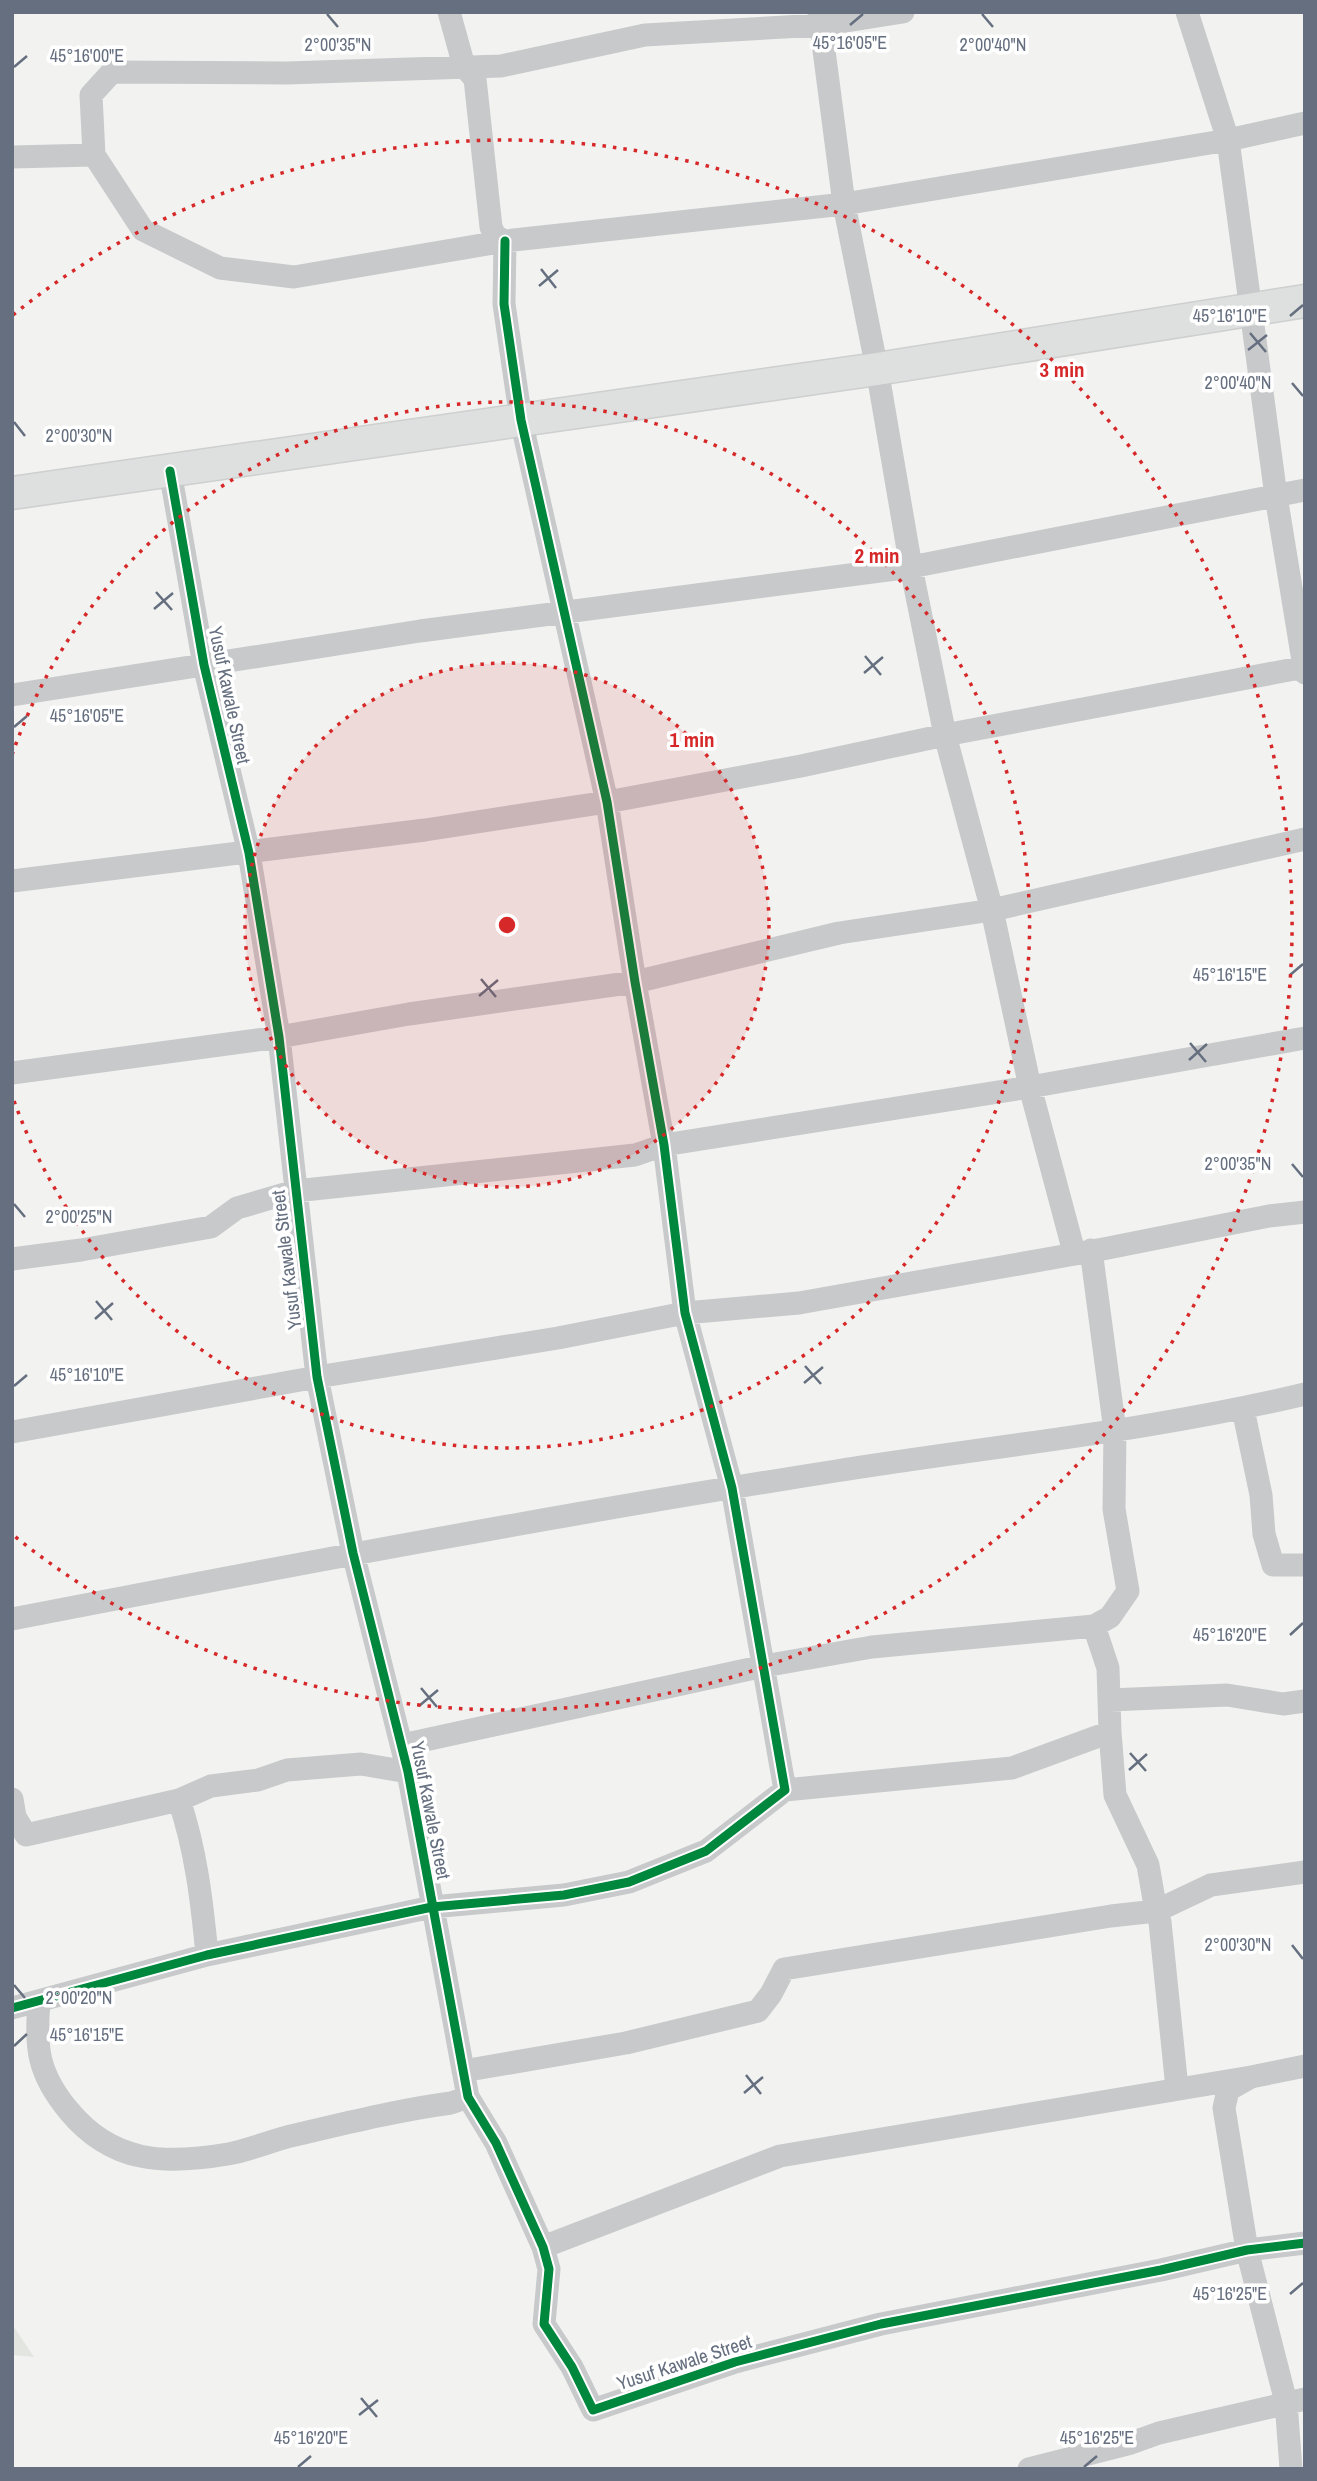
<svg xmlns="http://www.w3.org/2000/svg" width="1317" height="2481" font-family="'Archivo Narrow',sans-serif">
<style>
.green{fill:#e2e5e0}
.lines{fill:none;stroke-linecap:round;stroke-linejoin:round}
.secondary-casing{stroke:#cecfcf;stroke-width:35}
.street{stroke:#c8c9cb;stroke-width:23}
.secondary{stroke:#dedfdf;stroke-width:32}
.cycleway-casing{stroke:#fff;stroke-width:13}
.cycleway{stroke:#00873e;stroke-width:9}
.ticks{fill:none;stroke:#656f7f;stroke-width:2.5}
.ring{fill:none;stroke:#d62828;stroke-width:3.5;stroke-dasharray:3.5 7}
.labels{text-anchor:middle;stroke-width:7;stroke-linejoin:round;paint-order:stroke}
.street-label{font-size:19px;fill:#656f7f;stroke:#fff}
.ticks-label{font-size:18px;text-anchor:middle;fill:#656f7f;stroke:#fff;stroke-width:7;stroke-linejoin:round;paint-order:stroke}
.centre{fill:#d62828;stroke:#fff;stroke-width:3.5}
.ring-label{font-size:21px;text-anchor:middle;font-weight:bold;fill:#d62828;stroke:#fff;stroke-width:7;stroke-linejoin:round;paint-order:stroke}
</style>
<rect width="100%" height="100%" fill="#f2f3f1"/>
<path class="green" d="M 12,2324 L 34,2357 L 12,2355 Z"/>
<g class="lines">
<g class="secondary-casing">
<path id="secondary" d="M 12,493 L 877,369 L 1305,301"/>
</g>
<path class="street" d="M 449,12 L 464,66 L 475,79 L 491,227 L 495,236 L 505,241
M 819,12 L 844,204 L 877,369 L 911,567 L 945,735 L 992,910 L 1030,1087 L 1074,1252
M 903,12 L 821,25 L 645,35 L 501,66 L 287,73 L 112,72 L 91,95 L 94,155 L 143,230 L 220,268 L 294,277 L 505,241 L 844,204 L 1228,140 L 1305,123
M 1187,12 L 1228,140 L 1276,496 L 1305,673
M 12,157 L 94,155
M 170,471 L 204,665 L 249,853 L 279,1037 L 317,1377 L 353,1553 L 408,1772 L 468,2097 L 496,2143 L 543,2247 L 549,2269 L 544,2324 L 572,2367 L 593,2410 L 735,2362 L 881,2324 L 1161,2270 L 1247,2250 L 1305,2243
M 12,695 L 420,631 L 911,567 L 1305,490
M 12,881 L 425,830 L 607,802 L 801,766 L 945,735 L 1305,667
M 12,1073 L 279,1037 L 409,1014 L 635,982 L 839,933 L 992,910 L 1305,839
M 12,1259 L 81,1250 L 211,1227 L 237,1208 L 295,1191 L 635,1155 L 664,1145 L 1030,1087 L 1305,1038
M 1243,1409 L 1261,1495 L 1264,1534 L 1273,1565 L 1305,1565
M 12,1432 L 317,1377 L 558,1338 L 685,1313 L 799,1303 L 1103,1249 L 1269,1216 L 1305,1212
M 12,1619 C 286,1566 561,1514 836,1471 C 993,1446 1151,1431 1305,1394
M 1094,1626 L 1108,1668 L 1110,1732 L 1115,1795 L 1148,1865 L 1156,1911 L 1211,1885 L 1305,1872
M 1110,1700 L 1227,1695 L 1283,1704 L 1305,1701
M 402,1745 L 764,1666 L 872,1647 L 1094,1626 L 1110,1617 L 1128,1591 L 1114,1509 L 1115,1431 L 1091,1250
M 785,1790 L 1012,1768 L 1110,1732
M 12,1799 L 15,1817 L 26,1835 L 179,1800 C 196,1850 202,1902 207,1955
M 179,1800 L 211,1786 L 258,1780 L 287,1770 L 361,1764 L 408,1772
M 39,2002 C 35,2048 38,2074 69,2111 C 112,2163 164,2165 228,2154 C 251,2150 272,2140 295,2135 C 346,2123 399,2110 451,2103 L 468,2097
M 12,2008 L 207,1955 L 432,1907 L 564,1895 L 629,1882 L 706,1851 L 785,1790 L 732,1488 L 685,1313 L 664,1145 L 635,982 L 607,802 L 521,420 L 504,304 L 505,241
M 463,2071 L 626,2043 L 758,2011 L 771,1994 L 784,1969 L 1111,1916 L 1156,1911 L 1160,1922 L 1177,2088
M 543,2247 L 780,2156 L 1251,2077
M 1029,2469 L 1131,2443 L 1159,2433 L 1305,2399
M 1291,2469 L 1286,2402 L 1247,2250 L 1224,2108 L 1228,2090 L 1251,2077 L 1305,2066"/>
<use href="#secondary" class="secondary"/>
<g class="cycleway-casing">
<path id="cycleway" d="M 170,471 L 204,665 L 249,853 L 279,1037 L 317,1377 L 353,1553 L 408,1772 L 468,2097 L 496,2143 L 543,2247 L 549,2269 L 544,2324 L 572,2367 L 593,2410 L 735,2362 L 881,2324 L 1161,2270 L 1247,2250 L 1305,2243
M 12,2008 L 207,1955 L 432,1907 L 564,1895 L 629,1882 L 706,1851 L 785,1790 L 732,1488 L 685,1313 L 664,1145 L 635,982 L 607,802 L 521,420 L 504,304 L 505,241"/>
</g>
<use href="#cycleway" class="cycleway"/>
</g>
<path class="ticks" d="M 327,14 L 338,27M 982,14 L 993,27M 850,25 L 863,14M 14,67 L 27,56M 541,269 L 556,288M 539,286 L 558,270M 1290,316 L 1303,305M 1250,333 L 1266,352M 1248,350 L 1267,335M 1292,383 L 1303,396M 14,422 L 25,436M 156,592 L 172,610M 154,609 L 173,593M 865,656 L 881,675M 864,673 L 883,657M 14,727 L 27,716M 1290,975 L 1303,964M 481,979 L 496,997M 479,996 L 498,980M 1190,1043 L 1206,1062M 1189,1060 L 1207,1044M 1292,1164 L 1303,1177M 14,1204 L 25,1217M 96,1301 L 112,1320M 95,1319 L 113,1303M 805,1366 L 821,1384M 804,1383 L 823,1367M 14,1386 L 27,1375M 1290,1635 L 1303,1623M 421,1688 L 437,1707M 419,1706 L 438,1690M 1130,1753 L 1146,1771M 1129,1770 L 1147,1754M 1292,1945 L 1303,1959M 14,1985 L 25,1998M 14,2046 L 27,2034M 746,2075 L 761,2094M 744,2093 L 763,2077M 1290,2294 L 1303,2283M 361,2398 L 377,2417M 359,2415 L 378,2400M 298,2467 L 311,2456M 1084,2467 L 1097,2456"/>
<circle cx="507" cy="925" r="262" fill="#d62828" fill-opacity=".12"/>
<g class="ring">
<circle cx="507" cy="925" r="262"/>
<path d="M12 755A523 523 0 1 1 12 1095"/>
<path d="M13 315A785 785 0 1 1 13 1535"/>
</g>
<g class="labels">
<g class="street-label">
<text transform="translate(230 695) rotate(78)" y="7">Yusuf Kawale Street</text>
<text transform="translate(286 1260) rotate(-97)" y="7">Yusuf Kawale Street</text>
<text transform="translate(431 1810) rotate(79)" y="7">Yusuf Kawale Street</text>
<text transform="translate(684 2362) rotate(-18)" y="7">Yusuf Kawale Street</text>
</g>
</g>
<g class="ticks-label">
<text x="850" y="49">45°16'05"E</text>
<text x="338" y="51">2°00'35"N</text>
<text x="993" y="51">2°00'40"N</text>
<text x="87" y="62">45°16'00"E</text>
<text x="1230" y="322">45°16'10"E</text>
<text x="1238" y="389">2°00'40"N</text>
<text x="79" y="442">2°00'30"N</text>
<text x="87" y="722">45°16'05"E</text>
<text x="1230" y="981">45°16'15"E</text>
<text x="1238" y="1170">2°00'35"N</text>
<text x="79" y="1223">2°00'25"N</text>
<text x="87" y="1381">45°16'10"E</text>
<text x="1230" y="1641">45°16'20"E</text>
<text x="1238" y="1951">2°00'30"N</text>
<text x="79" y="2004">2°00'20"N</text>
<text x="87" y="2041">45°16'15"E</text>
<text x="1230" y="2300">45°16'25"E</text>
<text x="311" y="2444">45°16'20"E</text>
<text x="1097" y="2444">45°16'25"E</text>
</g>
<circle cx="507" cy="925" r="10" class="centre"/>
<g class="ring-label">
<text x="1062" y="377">3 min</text>
<text x="877" y="563">2 min</text>
<text x="692" y="747">1 min</text>
</g>
<rect width="1317" height="2481" fill="none" stroke="#656f7f" stroke-width="28"/>
</svg>
